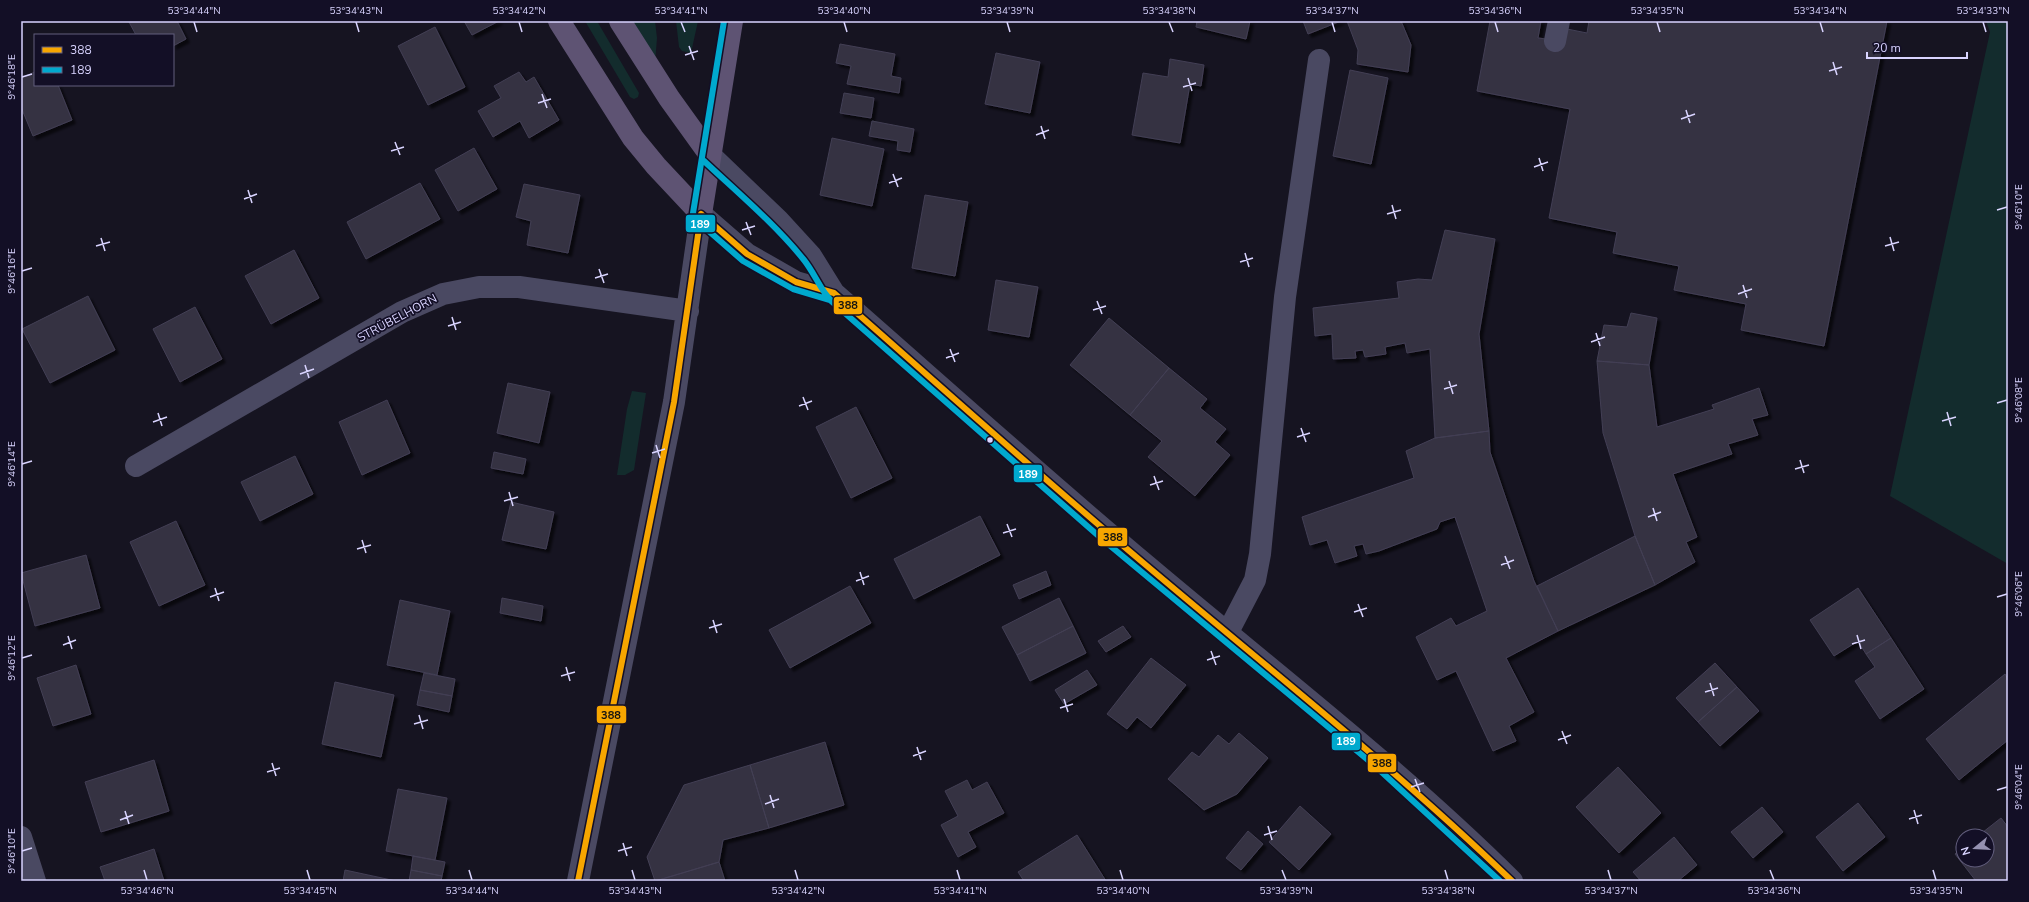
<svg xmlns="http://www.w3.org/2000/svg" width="2029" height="902" font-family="'Nunito Sans',sans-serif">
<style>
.green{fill:#132c2d}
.building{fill:#343243;stroke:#433f54;filter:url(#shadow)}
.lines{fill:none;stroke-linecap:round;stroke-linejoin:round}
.minor{stroke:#4a4962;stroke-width:22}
.major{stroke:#5e5373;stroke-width:22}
.bus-1-casing{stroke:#130f26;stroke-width:9}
.bus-2-casing{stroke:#130f26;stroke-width:9}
.bus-1{stroke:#f7a600;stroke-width:6}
.bus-2{stroke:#00a9ce;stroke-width:6}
.ticks{fill:none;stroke:#d9d4ff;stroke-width:1.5}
.bus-dot{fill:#d9d4ff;stroke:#130f26;stroke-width:1.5}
.labels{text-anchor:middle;stroke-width:3.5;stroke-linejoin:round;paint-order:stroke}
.street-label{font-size:12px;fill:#d9d4ff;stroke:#130f26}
.line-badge{stroke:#130f26;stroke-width:1.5}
.badge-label{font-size:11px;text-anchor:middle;font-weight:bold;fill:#fff}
.pale-badge-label{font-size:11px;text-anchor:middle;font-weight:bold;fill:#111}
.neatline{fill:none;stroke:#d9d4ff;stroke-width:1.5}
.ticks-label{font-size:10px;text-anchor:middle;fill:#d9d4ff}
</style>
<defs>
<filter id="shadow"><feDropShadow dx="3.5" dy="3.5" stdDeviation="1" flood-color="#0009"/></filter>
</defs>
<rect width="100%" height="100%" fill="#161421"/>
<path class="green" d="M 585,21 L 597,21 L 639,93 L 638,97 L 634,99 L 630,97 Z
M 632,21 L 655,21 L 657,38 L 655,63 Z
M 676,21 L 698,21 L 691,53 L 682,51 L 679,47 Z
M 1986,21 L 2008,21 L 2008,564 L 1890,496 L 1990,32 Z
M 632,391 L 646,393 L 634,470 L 625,475 L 617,475 L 627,409 Z"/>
<path class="building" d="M 177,21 L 186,39 L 173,46 L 173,35 L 136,35 L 129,22 Z
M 464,21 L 499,21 L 472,35 Z
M 1197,21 L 1250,21 L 1246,39 L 1196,27 Z
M 1303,21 L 1341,21 L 1308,34 Z
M 1347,21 L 1401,21 L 1411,45 L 1408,72 L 1357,64 L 1358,50 Z
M 1490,21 L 1541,21 L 1538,38 L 1554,40 L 1567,29 L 1587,33 L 1589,21 L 1887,21 L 1824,346 L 1741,330 L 1746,304 L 1674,290 L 1679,266 L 1613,253 L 1617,232 L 1549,218 L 1570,109 L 1477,91 Z
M 435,27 L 465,87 L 428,105 L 398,46 Z
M 840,44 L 895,54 L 891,76 L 901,78 L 899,93 L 847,84 L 851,66 L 836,63 Z
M 996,53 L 1040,62 L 1030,113 L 985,104 Z
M 1170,59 L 1204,65 L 1201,86 L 1190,84 L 1180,143 L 1132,135 L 1143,73 L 1168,77 Z
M 1350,70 L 1388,78 L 1371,164 L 1333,156 Z
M 35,72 L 35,85 L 58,85 L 72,120 L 33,136 L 21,107 L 21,78 Z
M 519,72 L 526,82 L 534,77 L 559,120 L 529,138 L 520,121 L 493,137 L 478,111 L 501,98 L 494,86 Z
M 844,93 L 874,98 L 871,118 L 840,113 Z
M 872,121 L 914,129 L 910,152 L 897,150 L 898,141 L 869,136 Z
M 832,138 L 884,149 L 872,206 L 820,195 Z
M 474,148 L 497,189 L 458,211 L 435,170 Z
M 420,183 L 440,219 L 366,259 L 347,222 Z
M 524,184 L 580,195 L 568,253 L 527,245 L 531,221 L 516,217 Z
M 925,195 L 968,202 L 955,276 L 912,268 Z
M 1445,230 L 1495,239 L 1479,334 L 1489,431 L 1435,438 L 1430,349 L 1407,353 L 1405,343 L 1385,347 L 1386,354 L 1365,357 L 1363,350 L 1355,351 L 1356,358 L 1333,359 L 1332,334 L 1315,336 L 1313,308 L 1399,298 L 1397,282 L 1418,279 L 1432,280 Z
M 294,250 L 319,298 L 271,324 L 245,276 Z
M 996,280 L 1038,287 L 1029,337 L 988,330 Z
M 88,296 L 115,350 L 50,383 L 22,329 Z
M 195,307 L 222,359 L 180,382 L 153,329 Z
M 1631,313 L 1657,318 L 1649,365 L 1597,361 L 1604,325 L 1627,327 Z
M 1109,318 L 1169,368 L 1130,415 L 1070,365 Z
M 1597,361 L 1649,365 L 1657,427 L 1714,409 L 1712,405 L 1759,388 L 1768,415 L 1752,419 L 1758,435 L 1728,444 L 1732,454 L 1673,474 L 1697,537 L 1686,542 L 1695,562 L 1655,585 L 1635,536 L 1603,433 Z
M 1169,368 L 1207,399 L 1200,408 L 1226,429 L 1215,442 L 1230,455 L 1195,496 L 1148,457 L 1162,441 L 1130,415 Z
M 508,383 L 550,392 L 539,443 L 497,433 Z
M 387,400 L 410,453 L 362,475 L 339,422 Z
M 856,407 L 892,478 L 851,498 L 816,427 Z
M 1489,431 L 1490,452 L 1534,581 L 1558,631 L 1506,658 L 1534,712 L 1509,726 L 1516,741 L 1493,751 L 1456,671 L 1437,680 L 1416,637 L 1451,618 L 1456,626 L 1487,611 L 1455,517 L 1440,522 L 1437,529 L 1379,551 L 1366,554 L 1363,544 L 1354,546 L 1357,556 L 1335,563 L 1327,540 L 1310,545 L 1302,517 L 1414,478 L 1406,451 L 1435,438 Z
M 494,452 L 526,459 L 523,474 L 491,468 Z
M 295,456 L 313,494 L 260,521 L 241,482 Z
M 511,502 L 554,512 L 546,549 L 502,540 Z
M 980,516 L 1000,555 L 914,599 L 894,559 Z
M 176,521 L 205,585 L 159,606 L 130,542 Z
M 1635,536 L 1655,585 L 1558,631 L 1537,586 Z
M 86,555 L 100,608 L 35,626 L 21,573 Z
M 1046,571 L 1051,585 L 1019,599 L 1013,585 Z
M 850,586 L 871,623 L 790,668 L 769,630 Z
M 1858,588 L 1891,638 L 1866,654 L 1858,641 L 1834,656 L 1810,620 Z
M 502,598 L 543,606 L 541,621 L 500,613 Z
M 1059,598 L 1073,626 L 1017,655 L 1002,627 Z
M 400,600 L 450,611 L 437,675 L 387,665 Z
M 1073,626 L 1086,653 L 1030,681 L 1017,655 Z
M 1123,626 L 1131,637 L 1106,652 L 1098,641 Z
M 1891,638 L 1924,689 L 1880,719 L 1855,681 L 1875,667 L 1866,654 Z
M 1151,658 L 1186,685 L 1151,728 L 1137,717 L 1127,729 L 1107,714 Z
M 1715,663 L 1737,687 L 1698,722 L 1676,698 Z
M 76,665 L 91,714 L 53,726 L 37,678 Z
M 1087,670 L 1097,685 L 1064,704 L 1055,690 Z
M 424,673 L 455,679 L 452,696 L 420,690 Z
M 2005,674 L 2008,679 L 2008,740 L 1959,780 L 1926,739 Z
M 335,682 L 394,695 L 381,757 L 322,744 Z
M 1737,687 L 1759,711 L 1720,746 L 1698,722 Z
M 420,690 L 452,696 L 449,712 L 417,705 Z
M 1239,733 L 1268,758 L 1237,794 L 1204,810 L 1168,779 L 1192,752 L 1199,757 L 1218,735 L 1229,744 Z
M 825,742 L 844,805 L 769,828 L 750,765 Z
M 154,760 L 169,811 L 101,832 L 85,782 Z
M 750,765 L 769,828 L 723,840 L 719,862 L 655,881 L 647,857 L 684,785 Z
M 1618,767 L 1661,813 L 1619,853 L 1576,807 Z
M 967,780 L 972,790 L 987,782 L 1004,813 L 968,832 L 976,847 L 958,857 L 941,825 L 958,816 L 945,791 Z
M 398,789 L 447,798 L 435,860 L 386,851 Z
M 1858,803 L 1885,837 L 1843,871 L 1816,837 Z
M 1300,806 L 1331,834 L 1299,870 L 1269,842 Z
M 1762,807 L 1783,832 L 1753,858 L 1731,832 Z
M 2001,818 L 2008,827 L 2008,881 L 1976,881 L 1955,854 L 1963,847 L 1963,860 L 1987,860 L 1987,836 L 1978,836 Z
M 1248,831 L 1263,844 L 1241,870 L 1226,858 Z
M 1077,835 L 1106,881 L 1024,881 L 1018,872 Z
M 1674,837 L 1697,865 L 1678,881 L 1641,881 L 1633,872 Z
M 154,849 L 164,881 L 105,881 L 100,867 Z
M 413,856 L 445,862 L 442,876 L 411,870 Z
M 719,862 L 725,881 L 656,881 Z
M 345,870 L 396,881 L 343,881 Z
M 411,870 L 442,876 L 441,881 L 409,881 Z"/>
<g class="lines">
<path class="minor" d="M 1555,41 L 1559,21
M 710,155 L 778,220 L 811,256 L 834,293 C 938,384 1041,477 1147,566 C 1270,670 1398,768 1512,881
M 701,214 L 747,254 L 796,282 L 834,293
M 136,466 L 402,312 L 443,294 L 479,287 L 519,287 L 688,311
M 1228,632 L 1255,580 L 1260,554 L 1285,297 L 1319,60
M 21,837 L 35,881
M 578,881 L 674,402 L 701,214"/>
<path class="major" d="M 559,21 L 633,138 L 656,166 L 701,214
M 620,21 L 669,98 L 710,155
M 701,214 L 732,21"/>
<g class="bus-1-casing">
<path id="bus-1" d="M 701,214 L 747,254 L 796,282 L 834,293 C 938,384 1041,477 1147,566 C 1270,670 1396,769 1512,881
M 578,881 L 674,402 L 701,214"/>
</g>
<g class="bus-2-casing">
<path id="bus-2" d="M 724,21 L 693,213 L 695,219 L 743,261 L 793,289 L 830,300 L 1102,539 L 1374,765 L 1500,881
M 704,161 C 738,193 775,224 804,260 C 816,275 821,293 836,305"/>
</g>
<use href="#bus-1" class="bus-1"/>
<use href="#bus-2" class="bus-2"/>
</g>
<path class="ticks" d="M 194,22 L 197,32M 356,22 L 359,32M 519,22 L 522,32M 681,22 L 685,32M 844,22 L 847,32M 1007,22 L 1010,32M 1169,22 L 1173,32M 1332,22 L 1335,32M 1495,22 L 1498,32M 1657,22 L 1660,32M 1820,22 L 1823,32M 1983,22 L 1986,32M 689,46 L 694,60M 685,55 L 698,51M 1833,62 L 1837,75M 1829,71 L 1842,67M 22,77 L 32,74M 1188,78 L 1192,91M 1183,87 L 1196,83M 542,94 L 547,108M 538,103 L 551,99M 1686,110 L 1690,123M 1681,119 L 1695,114M 1041,126 L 1045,139M 1036,135 L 1049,130M 395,142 L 400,155M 391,151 L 404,147M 1539,158 L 1543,171M 1534,167 L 1548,162M 893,174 L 898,187M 889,183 L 902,178M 248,190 L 252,203M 244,199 L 257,194M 1392,205 L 1396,219M 1997,210 L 2007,207M 1387,214 L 1401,210M 746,222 L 751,235M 742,230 L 755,226M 1890,237 L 1894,251M 101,238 L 105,251M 96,246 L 110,242M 1885,246 L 1899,242M 1245,253 L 1249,267M 1240,262 L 1253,258M 599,269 L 604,283M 22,271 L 32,268M 595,278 L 608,274M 1743,285 L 1747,298M 1738,294 L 1752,289M 1097,301 L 1102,314M 1093,310 L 1106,306M 452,317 L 456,330M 448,326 L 461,322M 1596,333 L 1600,346M 1591,342 L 1605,337M 950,349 L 955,362M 946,358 L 959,353M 305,365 L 309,378M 300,374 L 314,369M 1449,381 L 1453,394M 1444,389 L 1457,385M 803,397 L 808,410M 1997,403 L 2007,400M 799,406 L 812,401M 1947,412 L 1951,426M 158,413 L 162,426M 1942,421 L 1956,417M 153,422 L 167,417M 1301,428 L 1306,442M 1297,437 L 1310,433M 656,445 L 660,458M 652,453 L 665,449M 1800,460 L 1804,473M 22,464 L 32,461M 1795,469 L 1809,465M 1154,476 L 1159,490M 1150,485 L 1163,481M 509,492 L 513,506M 504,501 L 518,497M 1653,508 L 1657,521M 1648,517 L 1661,512M 1007,524 L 1012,537M 1003,533 L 1016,529M 362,540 L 366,553M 357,549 L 371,545M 1505,556 L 1510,569M 1501,565 L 1514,560M 860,572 L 864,585M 856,581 L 869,576M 215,588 L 219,601M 210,597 L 224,592M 1997,597 L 2007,594M 1358,604 L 1363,617M 1354,612 L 1367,608M 713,620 L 717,633M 709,628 L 722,624M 1857,635 L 1861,649M 68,636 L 72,649M 1852,644 L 1865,640M 63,645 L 76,640M 1211,651 L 1216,665M 22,658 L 32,655M 1207,660 L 1220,656M 566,667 L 570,681M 561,676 L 575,672M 1710,683 L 1714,696M 1705,692 L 1718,688M 1064,699 L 1068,712M 1060,708 L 1073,704M 419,715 L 423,729M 414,724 L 428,720M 1562,731 L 1567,744M 1558,740 L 1571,735M 917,747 L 921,760M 913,756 L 926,751M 272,763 L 276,776M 267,772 L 280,768M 1415,779 L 1420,792M 1411,787 L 1424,783M 1997,790 L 2007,787M 770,795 L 774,808M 765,804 L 779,799M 1914,810 L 1918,824M 125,811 L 129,824M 1909,819 L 1922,815M 120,820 L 133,815M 1268,826 L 1272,840M 1264,835 L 1277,831M 623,843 L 627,856M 22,851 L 32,848M 618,851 L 632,847M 144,870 L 147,880M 307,870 L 310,880M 469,870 L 472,880M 632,870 L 635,880M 795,870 L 798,880M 957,870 L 960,880M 1120,870 L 1123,880M 1282,870 L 1286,880M 1445,870 L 1448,880M 1608,870 L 1611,880M 1770,870 L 1774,880M 1933,870 L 1936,880"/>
<circle class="bus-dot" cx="990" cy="440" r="3.5"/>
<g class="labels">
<g class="street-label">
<text transform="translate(397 318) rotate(-28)" y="4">STRÜBELHORN</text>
</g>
</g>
<g class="line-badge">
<rect x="685" y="214" width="31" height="19" rx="4" fill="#00a9ce"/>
<rect x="833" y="296" width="30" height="19" rx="4" fill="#f7a600"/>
<rect x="1013" y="464" width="30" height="19" rx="4" fill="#00a9ce"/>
<rect x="1097" y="527" width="31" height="20" rx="4" fill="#f7a600"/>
<rect x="596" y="705" width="31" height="19" rx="4" fill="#f7a600"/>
<rect x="1331" y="732" width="30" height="19" rx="4" fill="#00a9ce"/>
<rect x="1367" y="753" width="30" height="20" rx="4" fill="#f7a600"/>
</g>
<g class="badge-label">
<text x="700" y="228">189</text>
<text x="1028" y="478">189</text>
<text x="1346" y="745">189</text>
</g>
<g class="pale-badge-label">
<text x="848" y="309">388</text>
<text x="1113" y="541">388</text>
<text x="611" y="719">388</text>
<text x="1382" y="767">388</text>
</g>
<rect width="2029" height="902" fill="none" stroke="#130f26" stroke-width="44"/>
<rect x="34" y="34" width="140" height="52" fill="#130f26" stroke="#625e7d"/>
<rect x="42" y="47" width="20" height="6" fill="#f7a600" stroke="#625e7d"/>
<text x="70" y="54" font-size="12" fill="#d9d4ff">388</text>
<rect x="42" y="67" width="20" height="6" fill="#00a9ce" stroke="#625e7d"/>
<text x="70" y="74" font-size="12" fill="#d9d4ff">189</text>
<g transform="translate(1975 848) rotate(252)"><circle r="19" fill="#130f26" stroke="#625e7d"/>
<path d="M0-3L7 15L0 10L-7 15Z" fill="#9591b1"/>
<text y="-6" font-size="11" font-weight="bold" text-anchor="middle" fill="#d9d4ff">N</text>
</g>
<path d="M1867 52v6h100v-6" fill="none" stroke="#d9d4ff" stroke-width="2"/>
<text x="1873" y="52" font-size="12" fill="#d9d4ff" stroke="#130f26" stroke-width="3" paint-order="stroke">20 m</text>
<rect x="22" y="22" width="1985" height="858" class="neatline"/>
<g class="ticks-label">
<text x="194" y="14">53°34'44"N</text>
<text x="356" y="14">53°34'43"N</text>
<text x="519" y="14">53°34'42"N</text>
<text x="681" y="14">53°34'41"N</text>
<text x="844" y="14">53°34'40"N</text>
<text x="1007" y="14">53°34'39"N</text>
<text x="1169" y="14">53°34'38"N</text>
<text x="1332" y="14">53°34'37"N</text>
<text x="1495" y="14">53°34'36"N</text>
<text x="1657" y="14">53°34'35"N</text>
<text x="1820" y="14">53°34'34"N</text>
<text x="1983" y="14">53°34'33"N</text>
<text transform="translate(11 77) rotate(-90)" y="4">9°46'18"E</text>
<text transform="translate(2018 207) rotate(-90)" y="4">9°46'10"E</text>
<text transform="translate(11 271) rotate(-90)" y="4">9°46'16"E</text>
<text transform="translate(2018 400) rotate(-90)" y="4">9°46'08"E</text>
<text transform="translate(11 464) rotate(-90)" y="4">9°46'14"E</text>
<text transform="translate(2018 594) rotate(-90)" y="4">9°46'06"E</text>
<text transform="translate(11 658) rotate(-90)" y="4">9°46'12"E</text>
<text transform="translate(2018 787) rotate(-90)" y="4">9°46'04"E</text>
<text transform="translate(11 851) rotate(-90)" y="4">9°46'10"E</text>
<text x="147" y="894">53°34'46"N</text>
<text x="310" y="894">53°34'45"N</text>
<text x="472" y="894">53°34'44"N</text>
<text x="635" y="894">53°34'43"N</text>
<text x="798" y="894">53°34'42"N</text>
<text x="960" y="894">53°34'41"N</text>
<text x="1123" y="894">53°34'40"N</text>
<text x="1286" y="894">53°34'39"N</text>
<text x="1448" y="894">53°34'38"N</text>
<text x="1611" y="894">53°34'37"N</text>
<text x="1774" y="894">53°34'36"N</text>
<text x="1936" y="894">53°34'35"N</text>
</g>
</svg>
